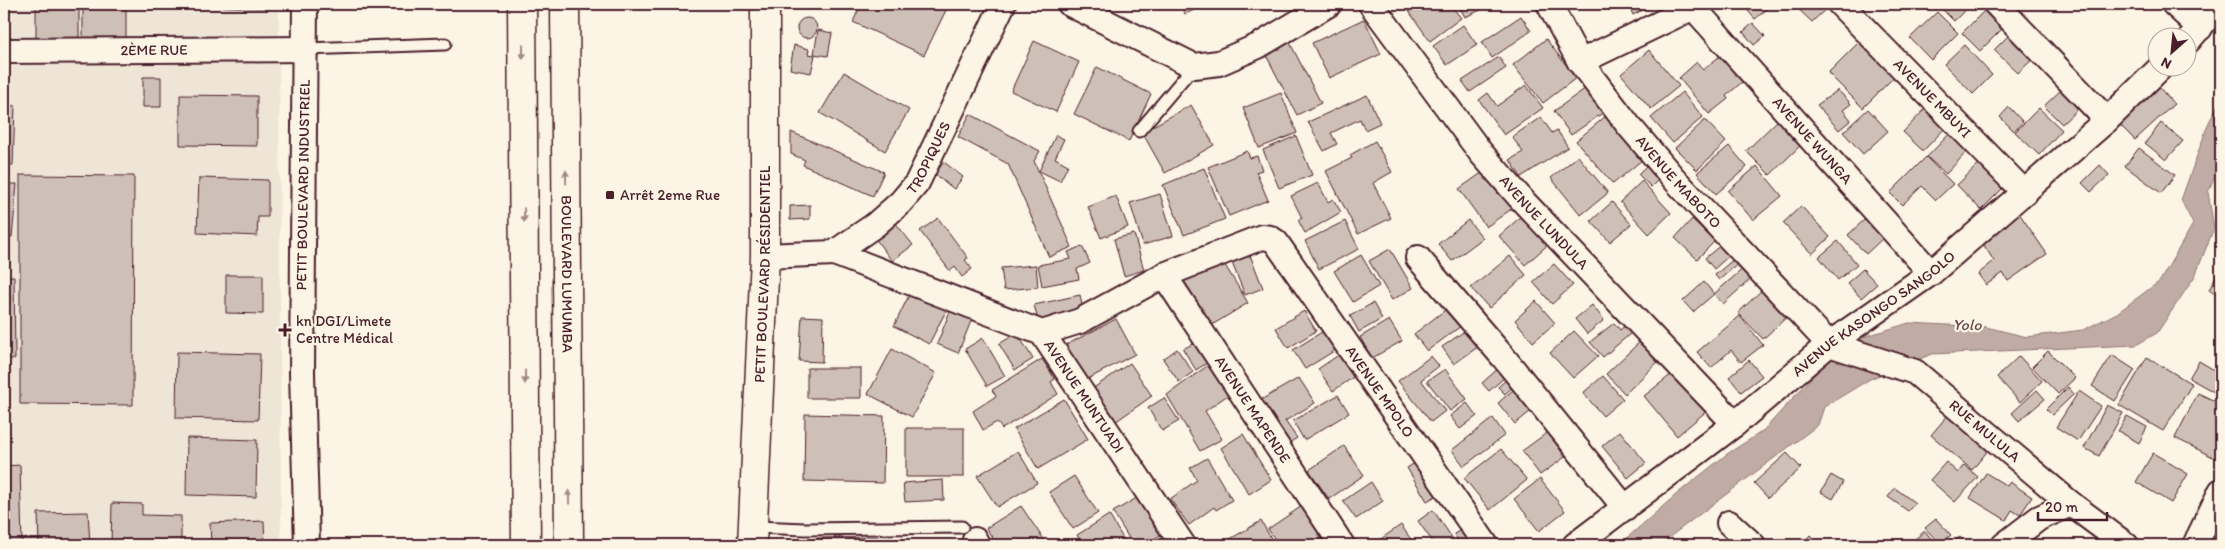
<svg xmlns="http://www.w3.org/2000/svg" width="2225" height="549" font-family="Itim,sans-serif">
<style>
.built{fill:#eee5d7}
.water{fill:#c0aca5;stroke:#917474}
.building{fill:#cfc0b7;stroke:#4a1f2b}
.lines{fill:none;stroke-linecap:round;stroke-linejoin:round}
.lane-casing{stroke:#4a1f2b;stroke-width:15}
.street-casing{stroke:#4a1f2b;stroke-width:28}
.secondary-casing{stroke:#4a1f2b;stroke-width:31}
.highway-casing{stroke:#4a1f2b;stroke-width:31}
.lane{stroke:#fcf5e5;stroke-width:11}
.street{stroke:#fcf5e5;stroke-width:24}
.secondary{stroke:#fcf5e5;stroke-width:28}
.highway{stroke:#fcf5e5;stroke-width:28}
.oneway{fill:#a38a88}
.poi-dot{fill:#4a1f2b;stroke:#fcf5e5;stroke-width:2}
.labels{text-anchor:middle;stroke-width:4.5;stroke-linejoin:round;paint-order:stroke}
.street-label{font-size:15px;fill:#4a1f2b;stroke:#fcf5e5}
.poi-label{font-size:15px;fill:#4a1f2b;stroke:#fcf5e5;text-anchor:start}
.water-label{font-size:16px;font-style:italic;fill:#6d4950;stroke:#fcf5e5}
</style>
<rect width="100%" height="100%" fill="#fcf5e5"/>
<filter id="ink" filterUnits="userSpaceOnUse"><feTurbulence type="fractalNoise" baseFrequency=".02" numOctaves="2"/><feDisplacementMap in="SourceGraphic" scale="10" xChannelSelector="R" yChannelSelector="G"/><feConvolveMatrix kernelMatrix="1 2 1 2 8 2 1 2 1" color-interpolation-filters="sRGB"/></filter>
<g filter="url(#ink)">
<path class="built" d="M 4,4 L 279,4 L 281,545 L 4,545 Z"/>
<path class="water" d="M 2221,99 L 2221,165 L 2208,192 L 2214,228 L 2195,276 L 2157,333 L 2136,345 L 1932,354 L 1870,379 L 1824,407 L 1818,425 L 1659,545 L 1619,545 L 1678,493 L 1727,454 L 1763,431 L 1825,363 L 1860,338 L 1909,323 L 1986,327 L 2027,337 L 2083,330 L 2117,313 L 2160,281 L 2193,224 L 2181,200 L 2209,122 Z"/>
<path class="building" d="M 36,4 L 79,4 L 79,38 L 36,38 Z
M 83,4 L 126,4 L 126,40 L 83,40 Z
M 206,4 L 269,4 L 268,8 L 206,6 Z
M 861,4 L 949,4 L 924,55 L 853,22 Z
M 1180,4 L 1208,4 L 1185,14 Z
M 1416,4 L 1450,4 L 1461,18 L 1430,41 L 1408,10 Z
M 1458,4 L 1494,4 L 1465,17 Z
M 1628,4 L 1654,4 L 1633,15 Z
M 1742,4 L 1773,4 L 1755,19 Z
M 1793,4 L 1831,4 L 1812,22 Z
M 1937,4 L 1971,4 L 1954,21 Z
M 1988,7 L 2006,25 L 1980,51 L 1962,33 Z
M 1937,12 L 1958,33 L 1931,60 L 1910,38 Z
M 1521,16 L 1531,31 L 1492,58 L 1482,42 Z
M797 28a10 10 0 1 1 20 0a10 10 0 1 1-20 0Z
M 1364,19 L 1381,54 L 1329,78 L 1312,43 Z
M 1753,23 L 1765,36 L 1754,45 L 1743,32 Z
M 1463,25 L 1477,45 L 1447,65 L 1433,46 Z
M 818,30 L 832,33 L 828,56 L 814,54 Z
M 2014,30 L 2038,54 L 2018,73 L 1994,50 Z
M 1546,39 L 1576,78 L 1543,103 L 1513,65 Z
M 1862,39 L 1897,74 L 1863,108 L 1828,73 Z
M 1034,41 L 1079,62 L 1056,112 L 1011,91 Z
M 1289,41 L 1321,103 L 1297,115 L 1265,53 Z
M 794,45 L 809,49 L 808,54 L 815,55 L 811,73 L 790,69 Z
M 1964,45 L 1992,75 L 1973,94 L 1944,64 Z
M 1649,50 L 1679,86 L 1651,109 L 1621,74 Z
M 1727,50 L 1749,76 L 1726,96 L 1728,99 L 1709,114 L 1679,78 L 1697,62 L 1703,70 Z
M 1499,57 L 1506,68 L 1470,92 L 1462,81 Z
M 1097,67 L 1151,94 L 1129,141 L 1074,114 Z
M 844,72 L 909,110 L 885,151 L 820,113 Z
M 143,77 L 161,77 L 161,107 L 143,107 Z
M 1526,85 L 1543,108 L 1504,135 L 1479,100 L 1488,93 L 1497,106 Z
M 2158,86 L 2174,104 L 2135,140 L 2118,123 Z
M 1586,88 L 1604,112 L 1571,135 L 1554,111 Z
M 2062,89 L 2080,107 L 2062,124 L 2044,106 Z
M 1838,90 L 1851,104 L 1843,110 L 1851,120 L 1839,130 L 1817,105 Z
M 1682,92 L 1703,117 L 1673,143 L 1651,118 Z
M 1281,93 L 1297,133 L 1259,148 L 1243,108 Z
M 180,95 L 257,96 L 257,146 L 180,145 Z
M 1367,95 L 1380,123 L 1365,130 L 1360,119 L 1331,133 L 1337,144 L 1324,151 L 1308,122 Z
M 1931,103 L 1951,122 L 1923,151 L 1903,132 Z
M 4,105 L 15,106 L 13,165 L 4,165 Z
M 1191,105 L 1214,145 L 1165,173 L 1142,132 Z
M 2009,107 L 2023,122 L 2014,131 L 2000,117 Z
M 2039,108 L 2062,130 L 2039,155 L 2015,132 Z
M 1868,109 L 1888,131 L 1863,154 L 1843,132 Z
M 970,114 L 1040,151 L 1034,161 L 1072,247 L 1049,257 L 1008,164 L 958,137 Z
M 1606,116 L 1643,159 L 1613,184 L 1576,141 Z
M 1541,117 L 1552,133 L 1557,130 L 1568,147 L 1521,177 L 1510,160 L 1523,152 L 1512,137 Z
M 1779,119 L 1803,143 L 1770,175 L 1746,151 Z
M 1705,120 L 1726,142 L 1697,170 L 1675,148 Z
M 2161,123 L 2183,141 L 2166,160 L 2145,143 Z
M 1956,127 L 1974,144 L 1946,174 L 1927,157 Z
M 791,132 L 884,172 L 873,196 L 803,165 L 805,160 L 791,154 Z
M 1056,135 L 1064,139 L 1055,158 L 1068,165 L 1060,181 L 1039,171 Z
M 1296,136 L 1312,175 L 1279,188 L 1263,150 Z
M 1375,141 L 1392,172 L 1373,183 L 1391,218 L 1358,234 L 1326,171 L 1352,158 L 1350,155 Z
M 1729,146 L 1747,167 L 1716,194 L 1697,173 Z
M 2139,148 L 2175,175 L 2161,193 L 2125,166 Z
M 1247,151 L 1250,158 L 1257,156 L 1262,170 L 1256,172 L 1268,200 L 1229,216 L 1208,167 Z
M 1578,156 L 1608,193 L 1581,215 L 1551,178 Z
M 1926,157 L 1953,184 L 1936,200 L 1922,186 L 1902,205 L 1890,193 Z
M 1986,157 L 2010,181 L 1981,210 L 1957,185 Z
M 1651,161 L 1664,174 L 1651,187 L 1638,174 Z
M 944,162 L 963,177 L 954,189 L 935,174 Z
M 2100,165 L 2109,175 L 2091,192 L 2082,183 Z
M 1757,166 L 1782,196 L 1753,220 L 1728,191 Z
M 1204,168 L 1225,219 L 1184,235 L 1163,185 Z
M 1483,172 L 1499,195 L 1509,188 L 1520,203 L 1486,227 L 1459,189 Z
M 20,175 L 134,176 L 133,405 L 20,404 Z
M 199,178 L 268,180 L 268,217 L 258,217 L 257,236 L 197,233 Z
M 1642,181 L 1671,213 L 1649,234 L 1620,202 Z
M 1318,183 L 1328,202 L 1333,199 L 1341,212 L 1305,233 L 1298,220 L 1302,218 L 1291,196 Z
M 4,184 L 17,184 L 12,237 L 4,237 Z
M 1160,194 L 1173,236 L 1143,245 L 1130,203 Z
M 1116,196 L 1128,227 L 1101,238 L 1088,207 Z
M 1612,202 L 1631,224 L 1610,242 L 1591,221 Z
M 810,205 L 810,219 L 790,220 L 790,206 Z
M 1801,206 L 1830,237 L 1812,254 L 1783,223 Z
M 1526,212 L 1552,241 L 1525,265 L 1499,236 Z
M 2019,213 L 2047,254 L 2008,281 L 2003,273 L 1986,285 L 1978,274 L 1994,261 L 1980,239 Z
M 938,218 L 968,258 L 965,260 L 972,269 L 962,277 L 955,267 L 950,271 L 920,231 Z
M 1692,219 L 1715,241 L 1697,259 L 1675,238 Z
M 1865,219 L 1883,238 L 1866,254 L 1848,235 Z
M 1468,220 L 1483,238 L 1452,261 L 1438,244 Z
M 894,221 L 913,245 L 892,261 L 874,237 Z
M 1345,221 L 1359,249 L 1319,269 L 1305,241 Z
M 1134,234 L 1144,270 L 1124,276 L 1114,239 Z
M 1838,241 L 1857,264 L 1838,280 L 1819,257 Z
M 1722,244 L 1731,254 L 1714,269 L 1705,258 Z
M 1082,246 L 1090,263 L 1077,269 L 1079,279 L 1042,286 L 1038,265 L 1071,259 L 1068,252 Z
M 1390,249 L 1413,288 L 1392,300 L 1369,261 Z
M 1248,250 L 1263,288 L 1245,295 L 1230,258 Z
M 1361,255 L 1379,286 L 1353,302 L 1334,271 Z
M 1510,256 L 1526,275 L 1489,308 L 1471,288 Z
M 1220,257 L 1248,303 L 1207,328 L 1178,282 Z
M 1735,258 L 1739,263 L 1719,280 L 1715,275 Z
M 1554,264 L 1573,285 L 1552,304 L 1533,282 Z
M 1036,265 L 1038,287 L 1004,290 L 1001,268 Z
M 1746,266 L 1754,276 L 1723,304 L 1714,294 Z
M 2221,266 L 2221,298 L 2209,290 Z
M 1863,269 L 1877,284 L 1861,298 L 1847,283 Z
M 226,275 L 263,275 L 263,314 L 226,313 Z
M 4,276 L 14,276 L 15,359 L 4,359 Z
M 1704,282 L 1714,294 L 1693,312 L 1683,301 Z
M 1767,285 L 1792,312 L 1763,339 L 1738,313 Z
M 912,289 L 948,307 L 929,344 L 894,326 Z
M 1080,295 L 1084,315 L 1039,324 L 1034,305 Z
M 1458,300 L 1472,318 L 1427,351 L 1414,334 Z
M 1536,301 L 1555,323 L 1533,342 L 1515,320 Z
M 1373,303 L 1382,319 L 1359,332 L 1350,316 Z
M 1592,305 L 1604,320 L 1587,334 L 1575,319 Z
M 952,306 L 974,314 L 958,353 L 937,344 Z
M 1304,311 L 1316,331 L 1288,348 L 1276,328 Z
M 802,316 L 823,317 L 822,362 L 799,361 Z
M 1740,316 L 1763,345 L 1741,362 L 1731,350 L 1711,368 L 1697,352 Z
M 1116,319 L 1135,354 L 1086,380 L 1066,345 Z
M 1389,320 L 1402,341 L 1372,358 L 1360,337 Z
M 1630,321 L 1637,328 L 1603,357 L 1590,342 L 1614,323 L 1620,330 Z
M 1330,327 L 1342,346 L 1305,369 L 1293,350 Z
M 1469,328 L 1482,344 L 1454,364 L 1442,347 Z
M 1574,331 L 1598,356 L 1573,378 L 1550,353 Z
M 1017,333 L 1033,359 L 1015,370 L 999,344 Z
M 1647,335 L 1665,355 L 1625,394 L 1606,374 Z
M 983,338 L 1005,376 L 987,386 L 965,349 Z
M 1198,341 L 1210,361 L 1196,370 L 1183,349 Z
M 892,349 L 936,373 L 912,417 L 868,394 Z
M 1177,349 L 1193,372 L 1179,382 L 1163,359 Z
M 2048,351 L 2075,378 L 2058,394 L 2032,367 Z
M 177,352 L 260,354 L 258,420 L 176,418 Z
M 1343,352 L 1358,374 L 1333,391 L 1318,369 Z
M 2112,355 L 2135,370 L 2115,401 L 2092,386 Z
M 1431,356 L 1439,366 L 1421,380 L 1445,411 L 1431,422 L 1398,381 Z
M 2019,356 L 2042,381 L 2020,402 L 1997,377 Z
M 2147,357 L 2192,384 L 2163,431 L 2119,405 Z
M 1042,359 L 1055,379 L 1051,382 L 1058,394 L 1002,429 L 997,422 L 983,430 L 973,411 L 996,396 L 992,390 Z
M 1749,360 L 1762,376 L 1741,392 L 1729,377 Z
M 1214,361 L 1235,390 L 1205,411 L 1222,439 L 1200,451 L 1167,395 Z
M 2199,361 L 2221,374 L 2221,396 L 2189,378 Z
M 1130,363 L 1152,396 L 1115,422 L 1092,389 Z
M 807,368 L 861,368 L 861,398 L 807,398 Z
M 1499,368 L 1506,376 L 1489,391 L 1482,383 Z
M 1445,369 L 1467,399 L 1450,411 L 1427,381 Z
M 1677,370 L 1709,409 L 1677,436 L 1644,396 Z
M 1603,376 L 1623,399 L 1603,416 L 1583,393 Z
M 1299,378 L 1315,403 L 1285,421 L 1297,438 L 1284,446 L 1259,401 Z
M 1508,378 L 1515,385 L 1505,394 L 1498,387 Z
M 2068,387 L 2074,394 L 2052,415 L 2046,409 Z
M 1513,390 L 1531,411 L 1515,424 L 1498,403 Z
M 2037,390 L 2045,399 L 2019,421 L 2012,413 Z
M 2079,391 L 2101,406 L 2078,441 L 2056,427 Z
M 2198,393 L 2221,404 L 2221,461 L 2175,438 Z
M 1338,395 L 1349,413 L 1304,440 L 1293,421 Z
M 1164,398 L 1179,421 L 1162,431 L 1148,408 Z
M 1064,399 L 1088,439 L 1038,469 L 1014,429 Z
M 1467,403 L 1477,416 L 1460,429 L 1450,416 Z
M 2107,405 L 2123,413 L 2099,456 L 2084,448 Z
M 1953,409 L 1994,443 L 1972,470 L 1931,435 Z
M 805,414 L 884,416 L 883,483 L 804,481 Z
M 2127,416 L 2147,427 L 2139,443 L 2118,431 Z
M 1493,418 L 1505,435 L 1464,466 L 1452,450 Z
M 906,428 L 964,428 L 964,477 L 906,477 Z
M 1620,431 L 1646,463 L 1628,478 L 1602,446 Z
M 1548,432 L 1565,457 L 1540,475 L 1522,451 Z
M 1243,434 L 1271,480 L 1249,494 L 1221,448 Z
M 187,438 L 257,440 L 256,497 L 186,495 Z
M 1344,446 L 1364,475 L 1329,499 L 1309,470 Z
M 1501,449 L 1527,480 L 1490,510 L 1464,478 Z
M 1018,451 L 1037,483 L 997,507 L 977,476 Z
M 1787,453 L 1801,468 L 1768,498 L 1754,483 Z
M 2153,453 L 2188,474 L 2171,503 L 2136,482 Z
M 1207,458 L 1232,500 L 1216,510 L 1214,507 L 1189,525 L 1170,499 L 1197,480 L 1190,468 Z
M 1423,458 L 1443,492 L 1427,501 L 1407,468 Z
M 1946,462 L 1958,473 L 1964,465 L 1978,477 L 1955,502 L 1930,480 Z
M 20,465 L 22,545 L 4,545 L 4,466 Z
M 1986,473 L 2007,486 L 2010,482 L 2032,497 L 2020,515 L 2012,510 L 2006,520 L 1970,498 Z
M 1831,475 L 1843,482 L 1833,499 L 1821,492 Z
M 1074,476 L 1098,513 L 1073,529 L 1049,492 Z
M 1540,479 L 1565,511 L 1539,531 L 1514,499 Z
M 943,480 L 944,500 L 905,502 L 903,483 Z
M 1371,482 L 1383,501 L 1356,519 L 1343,501 Z
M 1895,488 L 1915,503 L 1908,511 L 1888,497 Z
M 1145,493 L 1167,531 L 1144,545 L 1133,545 L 1113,512 Z
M 112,503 L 142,504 L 142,515 L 181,516 L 181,545 L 111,545 Z
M 1305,504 L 1331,542 L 1325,545 L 1279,545 L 1268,529 Z
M 1021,506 L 1044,540 L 1036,545 L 997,545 L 986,528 Z
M 1433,510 L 1453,539 L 1444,545 L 1435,545 L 1418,521 Z
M 88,512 L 90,545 L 39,545 L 38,513 Z
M 1109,515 L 1127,545 L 1083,545 L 1077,535 Z
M 1936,519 L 1951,535 L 1940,544 L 1925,528 Z
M 264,521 L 265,545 L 211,545 L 210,523 Z
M 1261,521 L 1275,545 L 1234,545 L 1230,539 Z
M 1401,525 L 1412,541 L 1405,545 L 1372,545 Z
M 1470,525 L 1482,545 L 1461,545 L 1454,534 Z
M 1925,531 L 1936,545 L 1912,545 L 1910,543 Z
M 1810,535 L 1820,545 L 1801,545 Z
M 878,537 L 878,545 L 817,545 L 817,538 Z
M 1960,537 L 1966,545 L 1949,545 Z"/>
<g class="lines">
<g class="lane-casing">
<path id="lane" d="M 305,49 L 445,44
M 1139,131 L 1194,66
M 753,527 L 805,529 L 962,527"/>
</g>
<g class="street-casing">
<g id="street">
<path d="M 305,4 L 302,373 L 307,545"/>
<path d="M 1070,4 L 1194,66 L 1219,63 L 1258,46 L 1329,4"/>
<path id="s1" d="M 1371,4 L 1481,153 L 1523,201 L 1735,424"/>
<path id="s2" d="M 1549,4 L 1580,62 L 1629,126 L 1676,181 L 1829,344 L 1915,372 L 2071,504 L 2126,545"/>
<path id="s3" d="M 1840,4 L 2025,193"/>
<path d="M 1996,4 L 2107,120"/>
<path d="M 2174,4 L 2200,28"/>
<path id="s4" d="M 1693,7 L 1931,273"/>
<path d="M 2188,41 L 2219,4"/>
<path id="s5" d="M 4,51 L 305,49"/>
<path d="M 1580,62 L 1700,4"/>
<path id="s6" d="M 834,253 L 1042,333 L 1183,545"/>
<path id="s7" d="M 765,256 L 834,253 L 875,225 L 901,202 L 917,183 L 1003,4"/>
<path d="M 1418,258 L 1504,358 L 1625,508"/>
<path id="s8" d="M 1164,275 L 1342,545"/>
<path id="s9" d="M 1042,333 L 1080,321 L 1164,275 L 1262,237 L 1270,238 L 1276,242 L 1486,545"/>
<path d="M 1729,523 L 1753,545"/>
<path d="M 975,540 L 977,545"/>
<path id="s10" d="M 1575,545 L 1735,424 L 1829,344 L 1931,273 L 2107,120 L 2160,68"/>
<path d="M 2004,545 L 2039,518 L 2071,504"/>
<path d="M 2195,545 L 2221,491"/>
</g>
</g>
<g class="secondary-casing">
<g id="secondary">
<path id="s11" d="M 752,545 L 765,256 L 765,4"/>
</g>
</g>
<g class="highway-casing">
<g id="highway">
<path d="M 522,4 L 526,545"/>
<path id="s12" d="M 565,4 L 569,545"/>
</g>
</g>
<use href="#lane" class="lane"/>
<use href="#street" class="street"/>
<use href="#secondary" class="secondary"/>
<use href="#highway" class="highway"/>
</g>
<defs><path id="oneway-solid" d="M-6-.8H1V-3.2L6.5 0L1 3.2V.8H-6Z" transform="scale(1.25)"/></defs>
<g class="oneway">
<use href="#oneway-solid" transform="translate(523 52) rotate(90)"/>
<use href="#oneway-solid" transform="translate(566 177) rotate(-91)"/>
<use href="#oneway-solid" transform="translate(524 215) rotate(90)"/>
<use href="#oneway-solid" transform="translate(525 377) rotate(90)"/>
<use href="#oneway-solid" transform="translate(569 497) rotate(-91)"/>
</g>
</g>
<g class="poi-dot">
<rect x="605" y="190" width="10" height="10" rx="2.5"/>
<path d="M282.5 322.5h5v5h5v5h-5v5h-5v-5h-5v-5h5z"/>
</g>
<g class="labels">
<g class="street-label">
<text dy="5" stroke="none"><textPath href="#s5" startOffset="150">2ÈME RUE</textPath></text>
<text dy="5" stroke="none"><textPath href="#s3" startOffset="132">AVENUE MBUYI</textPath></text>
<text dy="5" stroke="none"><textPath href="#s4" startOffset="179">AVENUE WUNGA</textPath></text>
<text dy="5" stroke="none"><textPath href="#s7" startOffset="206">TROPIQUES</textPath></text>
<text dy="5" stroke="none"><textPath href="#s2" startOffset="221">AVENUE MABOTO</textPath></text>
<text transform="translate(303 185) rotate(-89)" y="5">PETIT BOULEVARD INDUSTRIEL</text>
<text dy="5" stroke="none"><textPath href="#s1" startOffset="279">AVENUE LUNDULA</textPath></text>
<text dy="5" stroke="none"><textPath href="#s12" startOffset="270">BOULEVARD LUMUMBA</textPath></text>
<text dy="5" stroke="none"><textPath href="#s11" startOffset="271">PETIT BOULEVARD RÉSIDENTIEL</textPath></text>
<text dy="5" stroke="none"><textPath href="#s10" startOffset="378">AVENUE KASONGO SANGOLO</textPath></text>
<text dy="5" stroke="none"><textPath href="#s9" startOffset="438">AVENUE MPOLO</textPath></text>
<text dy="5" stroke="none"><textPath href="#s6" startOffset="299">AVENUE MUNTUADI</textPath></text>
<text dy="5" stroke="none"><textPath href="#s8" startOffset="161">AVENUE MAPENDE</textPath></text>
<text dy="5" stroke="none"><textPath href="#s2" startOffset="624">RUE MULULA</textPath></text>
</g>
<g class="poi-label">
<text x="620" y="200">Arrêt 2eme Rue</text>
<text x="296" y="326">kn DGI/Limete<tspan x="296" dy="17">Centre Médical</tspan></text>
</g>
<g class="water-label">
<text transform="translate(1967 324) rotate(1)" y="6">Yolo</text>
</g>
</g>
<rect width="2225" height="549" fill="none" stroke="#fcf5e5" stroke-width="20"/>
<rect x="10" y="10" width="2205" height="529" fill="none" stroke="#4a1f2b" stroke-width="2" filter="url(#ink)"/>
<g transform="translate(2172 52) rotate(207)"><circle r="24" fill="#fcf5e5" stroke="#b59f9b"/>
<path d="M0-4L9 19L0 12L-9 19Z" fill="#4a1f2b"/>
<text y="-8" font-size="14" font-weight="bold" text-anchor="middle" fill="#4a1f2b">N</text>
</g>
<path d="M2038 512v8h69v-8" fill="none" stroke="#4a1f2b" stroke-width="2.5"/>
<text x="2045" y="512" font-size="15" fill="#4a1f2b" stroke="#fcf5e5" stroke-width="4" paint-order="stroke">20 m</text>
</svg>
